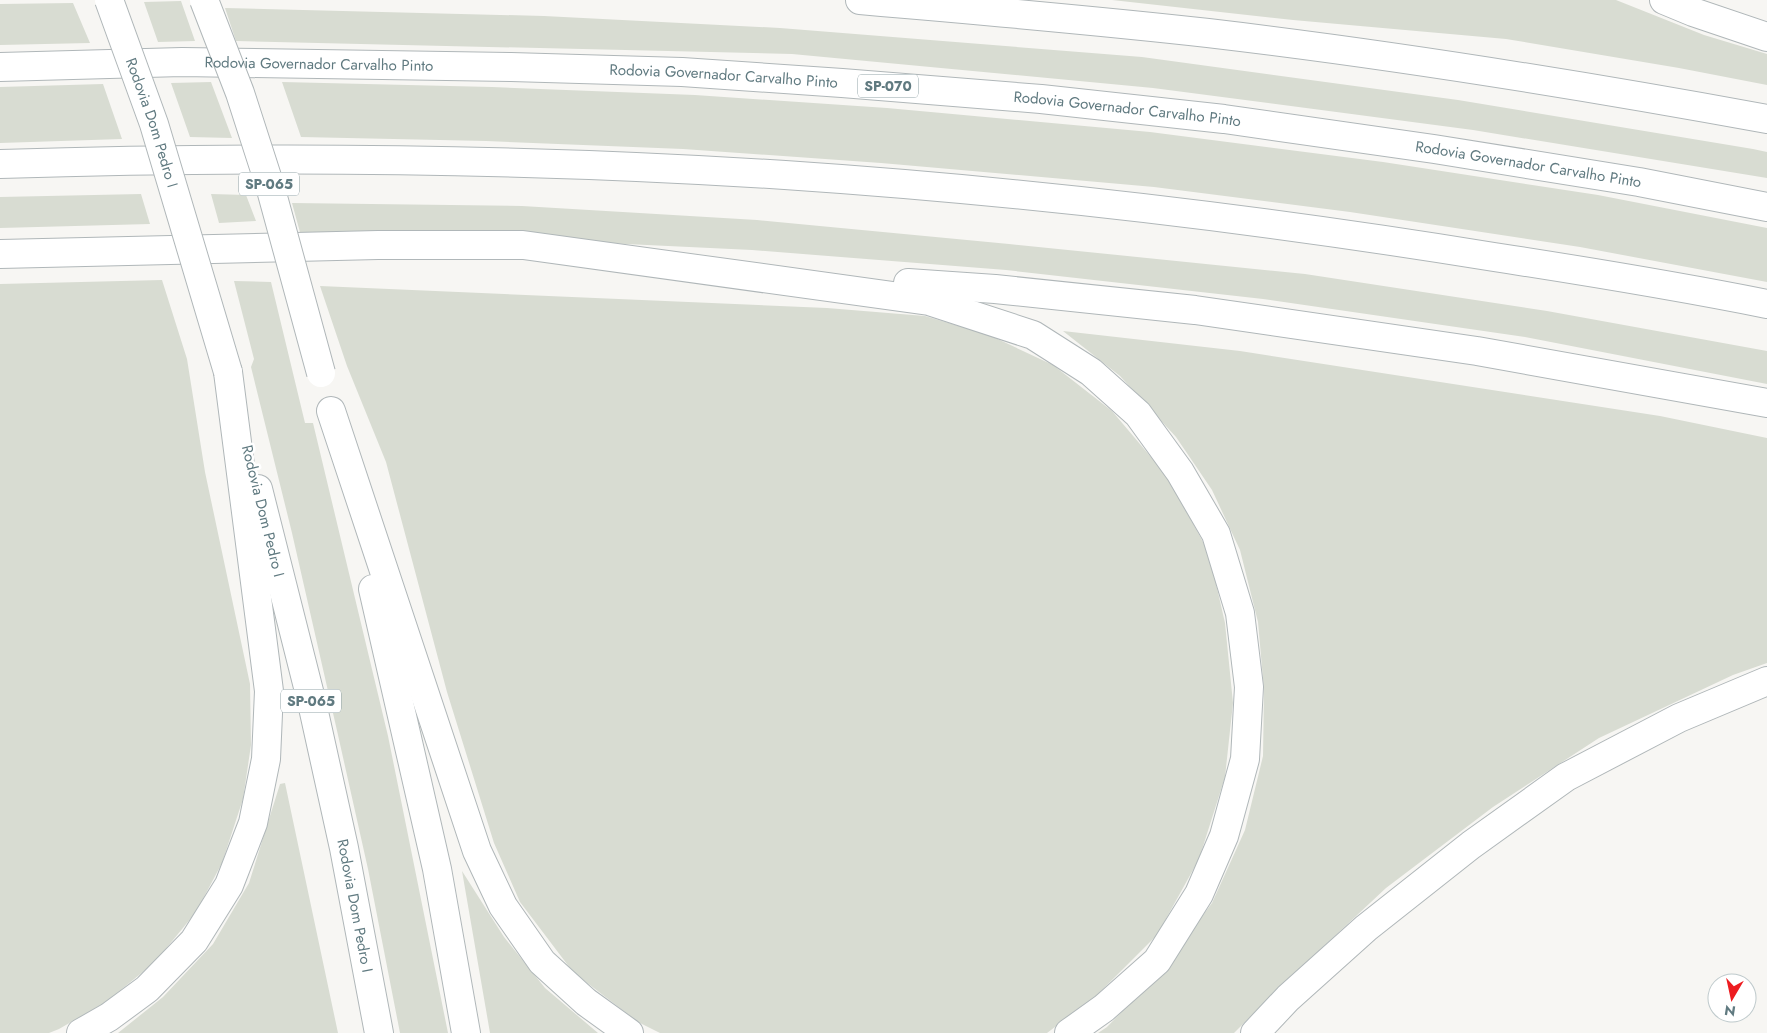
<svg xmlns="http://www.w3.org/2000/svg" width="1767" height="1033" font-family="Jost,sans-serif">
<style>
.green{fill:#d8dcd2}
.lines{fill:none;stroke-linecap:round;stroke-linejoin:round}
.motorway-casing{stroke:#b0b7b9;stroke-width:30}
.motorway{stroke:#fff;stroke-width:28}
.motorway-bridge-casing{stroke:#b0b7b9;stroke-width:30;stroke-linecap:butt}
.motorway-bridge{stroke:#fff;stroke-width:28}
.labels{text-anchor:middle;stroke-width:5;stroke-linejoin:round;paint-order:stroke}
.shield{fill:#fff;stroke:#90a2a6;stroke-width:1}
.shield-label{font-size:14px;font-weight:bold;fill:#607a80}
.street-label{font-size:15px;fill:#607a80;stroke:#fff}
</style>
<rect width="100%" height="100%" fill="#f7f6f3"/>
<path class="green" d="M 1112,0 L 1616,0 L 1704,35 L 1767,54 L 1767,85 L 1679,68 L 1506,39 L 1293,20 Z
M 181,1 L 195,41 L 158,42 L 144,2 Z
M 73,3 L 90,43 L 0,45 L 0,4 Z
M 225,8 L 544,16 L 780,28 L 1142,57 L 1458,100 L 1753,149 L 1767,152 L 1767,178 L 1473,130 L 1153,88 L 792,54 L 236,41 Z
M 211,82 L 232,138 L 190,137 L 171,83 Z
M 282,82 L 492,87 L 695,95 L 887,108 L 1150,132 L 1383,162 L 1598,195 L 1767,228 L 1767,282 L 1580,247 L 1350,212 L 1154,187 L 881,163 L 683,149 L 486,141 L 301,137 Z
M 103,84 L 122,139 L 0,143 L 0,87 Z
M 141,194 L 150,224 L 0,228 L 0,197 Z
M 211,194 L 246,195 L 256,221 L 219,223 Z
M 292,203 L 522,206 L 757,220 L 1009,244 L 1305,274 L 1547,311 L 1767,351 L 1767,384 L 1525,337 L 1263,299 L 1006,270 L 752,250 L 521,239 L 301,236 Z
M 162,280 L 187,359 L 205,472 L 250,684 L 251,745 L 243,799 L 222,863 L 196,912 L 155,962 L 106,1002 L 59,1029 L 49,1033 L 0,1033 L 0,284 Z
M 234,281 L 271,282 L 305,423 L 313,423 L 388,736 L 448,1033 L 400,1033 L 368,869 L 338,735 L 292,533 L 251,367 L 254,359 Z
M 320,286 L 827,308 L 925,316 L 989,335 L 1053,365 L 1112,411 L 1167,476 L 1209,553 L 1225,623 L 1233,703 L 1225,777 L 1199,859 L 1157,935 L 1096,996 L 1047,1033 L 660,1033 L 638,1022 L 573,972 L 520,902 L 494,843 L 447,692 L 386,462 L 347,366 Z
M 1063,331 L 1240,351 L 1660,416 L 1767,438 L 1767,663 L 1733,675 L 1599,738 L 1493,807 L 1386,888 L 1276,991 L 1234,1033 L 1098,1033 L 1107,1027 L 1163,969 L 1212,903 L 1245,830 L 1263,756 L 1264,690 L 1258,622 L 1240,550 L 1212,490 L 1176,437 L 1120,376 Z
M 285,783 L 338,1033 L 118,1033 L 163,997 L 213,944 L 249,883 L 280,784 Z
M 462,871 L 504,937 L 545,988 L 598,1033 L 490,1033 Z"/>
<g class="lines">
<g class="motorway-casing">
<g id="motorway">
<path d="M 860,0 C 976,10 1092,20 1208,33 C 1395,55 1581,85 1767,119"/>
<path d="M 1664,0 L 1693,12 L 1767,37"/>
<path id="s1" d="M 0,67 L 182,62 L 511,67 L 682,72 L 842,83 L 1041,99 L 1224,119 L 1434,149 L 1639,182 L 1767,207"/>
<path d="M 0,164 C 262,156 524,158 785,175 C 1023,191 1260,219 1494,257 C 1585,271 1677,286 1767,304"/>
<path d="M 0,254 L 378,245 L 523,245 L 929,301 L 1033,335 L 1091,372 L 1138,414 L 1180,472 L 1216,534 L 1240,613 L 1249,687 L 1245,759 L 1224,836 L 1199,894 L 1157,961 L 1104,1008 L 1069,1033"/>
<path d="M 908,283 L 995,289 L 1195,310 L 1477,351 L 1767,403"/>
<path d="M 331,411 L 477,851 L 503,906 L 542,962 L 586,1002 L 629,1033"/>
<path id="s2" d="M 258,489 L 312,703 L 344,848 L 379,1033"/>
<path d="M 373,589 L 437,869 L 466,1033"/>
<path d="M 81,1033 L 109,1017 L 147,989 L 194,941 L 229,885 L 253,823 L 266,759 L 269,691 L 228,372"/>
<path d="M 1255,1033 L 1288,998 L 1366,928 L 1471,845 L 1566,777 L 1679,718 L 1767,681"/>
</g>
</g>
<use href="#motorway" class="motorway"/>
<g class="motorway-bridge-casing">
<g id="motorway-bridge">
<path id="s3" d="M 109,0 L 154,124 L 228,372"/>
<path d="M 204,0 L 240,93 L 270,186 L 321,373"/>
</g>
</g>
<use href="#motorway-bridge" class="motorway-bridge"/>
</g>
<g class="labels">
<g class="shield">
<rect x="858" y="74.5" width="60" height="23" rx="4"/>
<rect x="239" y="172.5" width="60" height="23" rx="4"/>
<rect x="281" y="689.5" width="60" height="23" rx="4"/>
</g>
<g class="shield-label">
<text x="888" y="91">SP-070</text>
<text x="269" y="189">SP-065</text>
<text x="311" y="706">SP-065</text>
</g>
<g class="street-label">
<text dy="5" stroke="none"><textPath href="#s1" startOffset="319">Rodovia Governador Carvalho Pinto</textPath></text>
<text dy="5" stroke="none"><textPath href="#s1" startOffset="724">Rodovia Governador Carvalho Pinto</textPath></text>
<text dy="5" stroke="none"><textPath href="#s1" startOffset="1129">Rodovia Governador Carvalho Pinto</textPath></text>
<text dy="5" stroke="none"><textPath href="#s3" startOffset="130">Rodovia Dom Pedro I</textPath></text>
<text dy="5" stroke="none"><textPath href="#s1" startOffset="1534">Rodovia Governador Carvalho Pinto</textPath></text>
<text transform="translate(263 511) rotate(76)" y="5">Rodovia Dom Pedro I</text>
<text dy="5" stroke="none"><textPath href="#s2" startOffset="428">Rodovia Dom Pedro I</textPath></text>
</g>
</g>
<g transform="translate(1732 998) rotate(189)"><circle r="24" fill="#ffffff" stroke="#bfcacc"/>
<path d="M0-4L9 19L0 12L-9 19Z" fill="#ed1c20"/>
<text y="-8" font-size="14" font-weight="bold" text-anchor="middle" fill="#607a80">N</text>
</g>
</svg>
